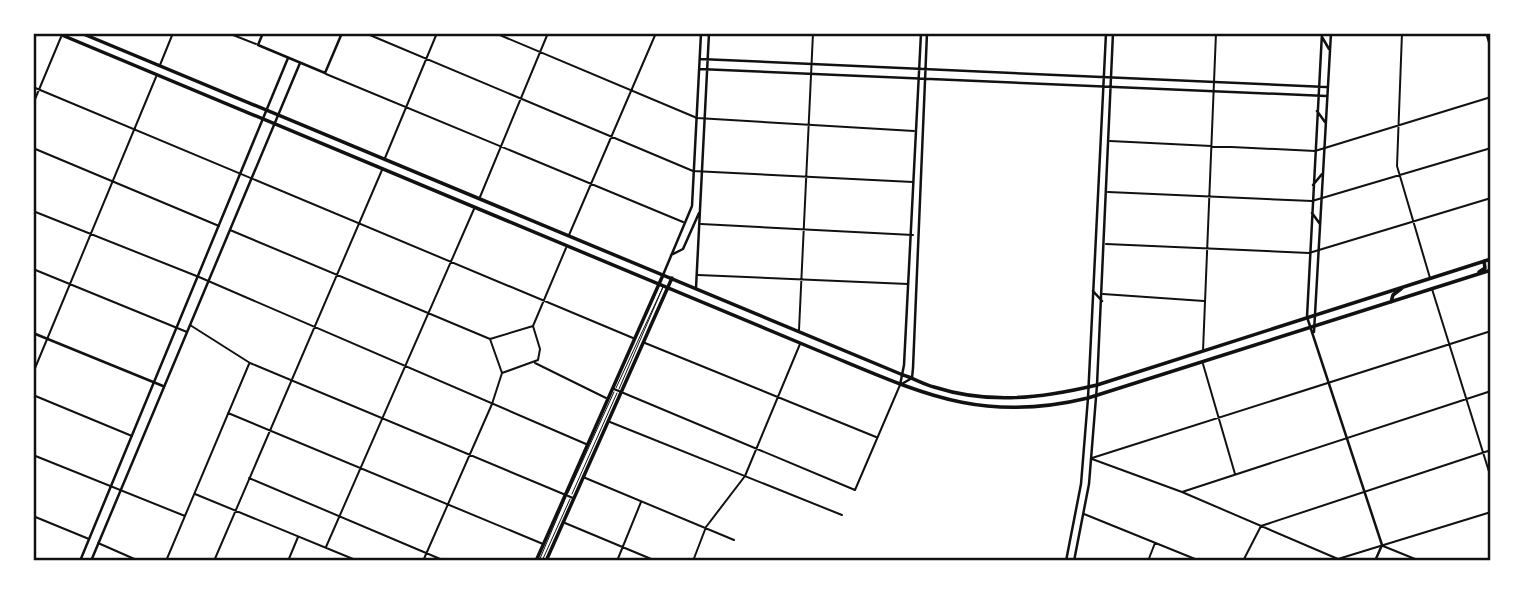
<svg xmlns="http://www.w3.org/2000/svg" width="1524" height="594" font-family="Poppins,sans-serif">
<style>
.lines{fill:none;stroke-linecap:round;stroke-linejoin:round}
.service{stroke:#111;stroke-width:1}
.minor{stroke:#111;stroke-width:2}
.tertiary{stroke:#111;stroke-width:2.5}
.secondary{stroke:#111;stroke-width:2.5}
.primary{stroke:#111;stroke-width:3.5}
.neatline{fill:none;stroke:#111;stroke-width:2.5}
</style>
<rect width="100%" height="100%" fill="#fff"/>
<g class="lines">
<path class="service" d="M 616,388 L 663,287
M 619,389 L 663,287
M 568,493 L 614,392
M 572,494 L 617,393
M 539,561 L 566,497
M 542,561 L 570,499"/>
<path class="minor" d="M 228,33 L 256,44
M 365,33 L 693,171 L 913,182
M 495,33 L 697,118 L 914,131
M 1402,33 L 1397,166 L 1430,278
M 1486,33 L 1491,49
M 160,65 L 173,33
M 326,74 L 683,222
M 33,87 L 633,338
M 33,104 L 61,37
M 1110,141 L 1315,151 L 1491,97
M 33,148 L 219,226
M 385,158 L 437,33
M 1108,192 L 1312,201 L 1491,148
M 480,197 L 548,33
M 33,211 L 199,277 L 586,444
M 701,224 L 913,235
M 230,230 L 490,339
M 569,235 L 656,33
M 1106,244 L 1309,253 L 1491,198
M 33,269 L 187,332
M 698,275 L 908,284
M 1432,289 L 1491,478
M 1103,294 L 1204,301
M 190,325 L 250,363 L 573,498
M 533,326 L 540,349 L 538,360 L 502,373 L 490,339 Z
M 533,326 L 566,248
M 799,330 L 813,33
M 645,343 L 876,437
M 1203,351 L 1216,33
M 535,363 L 606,398
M 1203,364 L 1235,474
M 33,373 L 156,77
M 614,389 L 855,490 L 900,385
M 33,395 L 132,436
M 228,413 L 543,544
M 610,422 L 842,515
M 33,455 L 185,516
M 1092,458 L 1491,331
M 1092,459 L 1182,492 L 1338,559 L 1491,512
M 583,477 L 734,540
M 249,478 L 445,561
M 1182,492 L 1491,391
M 195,494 L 358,561
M 1084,514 L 1200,561
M 33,516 L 89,539
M 565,523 L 656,561
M 98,543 L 139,561
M 1383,546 L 1420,561
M 326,547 L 474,209
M 166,561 L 249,364
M 214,561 L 382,170
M 288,561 L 298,537
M 423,561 L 492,404 L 502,373
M 617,561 L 641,502
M 693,561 L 706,527 L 745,476 L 800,344
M 1148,561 L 1155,543
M 1243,561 L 1261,526 L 1491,450"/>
<path class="tertiary" d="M 33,333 L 163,386"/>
<path class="secondary" d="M 263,33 L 258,45 L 325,73 L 342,33
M 1322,33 L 1307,317 L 1382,545 L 1375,561
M 1322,37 L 1329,49
M 700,59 L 1326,87
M 699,69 L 1326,96
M 1317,111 L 1325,122
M 1313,185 L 1322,174
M 1312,213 L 1320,224
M 671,255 L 683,249 L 699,213
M 663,275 L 692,206 L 701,33
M 696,288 L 709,33
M 1093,291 L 1102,301
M 1314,332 L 1331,33
M 900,385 L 912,378 L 913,368 L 927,33
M 900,385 L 904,365 L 921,33
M 80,561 L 288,58
M 91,561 L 300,63
M 1066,561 L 1081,484 L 1088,398 L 1106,33
M 1074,561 L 1089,484 L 1097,385 L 1113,33"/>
<path class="primary" d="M 57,33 L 824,353 C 921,393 981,424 1088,398 L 1491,270
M 81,33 L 903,375 C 913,378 923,384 934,387 C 990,405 1042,398 1097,385 L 1491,259
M 1479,272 L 1485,268 L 1484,261
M 1391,302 L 1393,295 L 1402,288
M 536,561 L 663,275
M 546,561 L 672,278"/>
</g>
<rect width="1524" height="594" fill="none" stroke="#ffffff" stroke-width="70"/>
<rect x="35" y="35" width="1454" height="524" class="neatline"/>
</svg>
